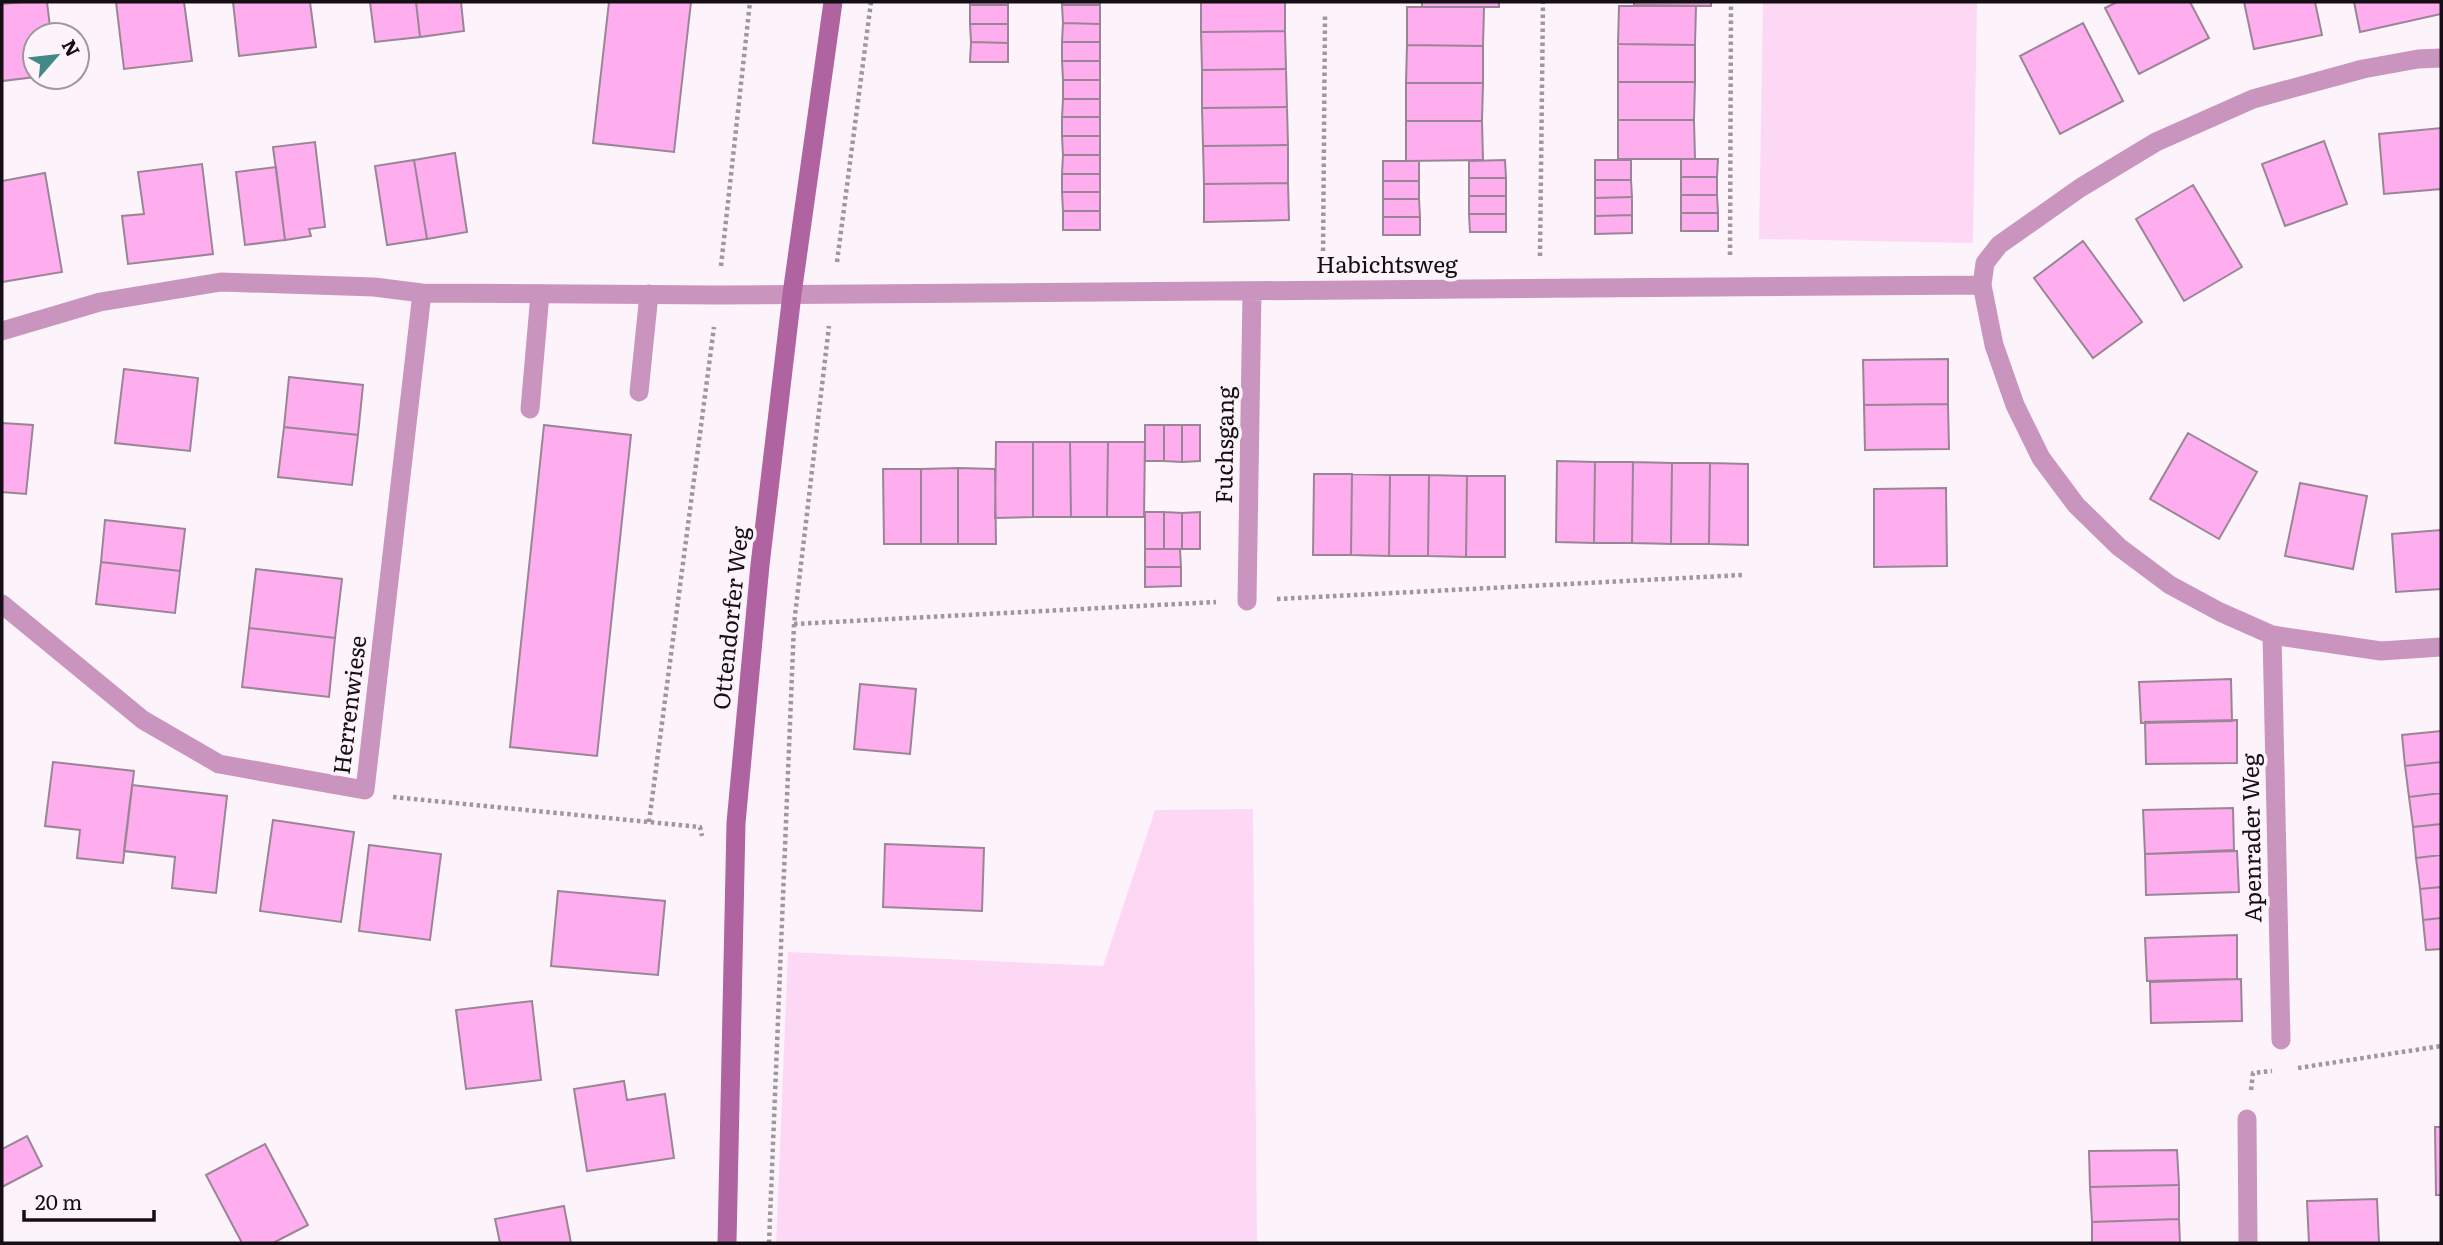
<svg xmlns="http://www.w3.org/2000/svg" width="2443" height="1245" font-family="Literata,serif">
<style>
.green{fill:#fdd8f5}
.building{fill:#feadee;stroke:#9a8596;stroke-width:2}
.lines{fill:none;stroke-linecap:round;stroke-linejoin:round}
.path{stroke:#9f979e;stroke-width:4.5;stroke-dasharray:3.5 3.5;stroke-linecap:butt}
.service{stroke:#c995be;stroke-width:19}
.minor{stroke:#c995be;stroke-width:19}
.secondary{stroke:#af63a1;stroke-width:19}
.labels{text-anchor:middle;stroke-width:7;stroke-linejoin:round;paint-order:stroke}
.street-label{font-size:23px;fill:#150e14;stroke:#fdf4fb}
</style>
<rect width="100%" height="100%" fill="#fdf4fb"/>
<path class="green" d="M 1763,2 L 1977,2 L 1973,243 L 1759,239 Z
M 1253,809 L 1257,1243 L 776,1243 L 788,952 L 1103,966 L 1155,810 Z"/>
<path class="building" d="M 23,2 L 47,2 L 51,35 L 35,35 L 35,77 L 2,81 L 2,4 Z
M 116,2 L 184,2 L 192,61 L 124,69 Z
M 233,2 L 310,2 L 316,47 L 239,56 Z
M 370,2 L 416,2 L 420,37 L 375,42 Z
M 416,2 L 461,2 L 464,31 L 420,37 Z
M 609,2 L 691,2 L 674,152 L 593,143 Z
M 970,2 L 1008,2 L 1008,5 L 970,5 Z
M 1062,2 L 1100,2 L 1100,5 L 1062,5 Z
M 1201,2 L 1285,2 L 1285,31 L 1201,32 Z
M 1422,2 L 1499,2 L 1499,7 L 1422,7 Z
M 1634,2 L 1711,2 L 1711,6 L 1634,5 Z
M 2117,2 L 2190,2 L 2209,38 L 2139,74 L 2105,8 Z
M 2244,2 L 2315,2 L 2322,35 L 2254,49 Z
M 2354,2 L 2441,2 L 2441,14 L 2360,32 Z
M 970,5 L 1008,5 L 1008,24 L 970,24 Z
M 1062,5 L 1100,5 L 1100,24 L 1063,23 Z
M 1619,6 L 1696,6 L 1695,45 L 1618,44 Z
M 1407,7 L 1484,7 L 1483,46 L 1407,45 Z
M 1063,23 L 1100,24 L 1100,42 L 1062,42 Z
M 2083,23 L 2123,101 L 2060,134 L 2020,56 Z
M 970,24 L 1008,24 L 1008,43 L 971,42 Z
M 1285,31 L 1286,69 L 1202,70 L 1201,32 Z
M 971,42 L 1008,43 L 1008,62 L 970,62 Z
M 1062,42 L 1100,42 L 1100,61 L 1062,61 Z
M 1618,44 L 1695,45 L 1695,82 L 1618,82 Z
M 1407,45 L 1483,46 L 1483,83 L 1406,83 Z
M 1062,61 L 1100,61 L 1100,80 L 1063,80 Z
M 1286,69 L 1287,107 L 1202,108 L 1202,70 Z
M 1063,80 L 1100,80 L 1100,99 L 1063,99 Z
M 1618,82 L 1695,82 L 1694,120 L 1618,120 Z
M 1406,83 L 1483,83 L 1482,121 L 1406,121 Z
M 1063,99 L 1100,99 L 1100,117 L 1062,117 Z
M 1287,107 L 1288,145 L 1203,146 L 1202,108 Z
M 1062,117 L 1100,117 L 1100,136 L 1062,136 Z
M 1618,120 L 1694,120 L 1695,159 L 1618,159 Z
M 1406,121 L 1482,121 L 1483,160 L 1406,161 Z
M 2441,128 L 2441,189 L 2384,194 L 2379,134 Z
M 1062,136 L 1100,136 L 1100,155 L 1063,155 Z
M 2324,141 L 2347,204 L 2285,226 L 2262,164 Z
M 315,142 L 325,227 L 309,229 L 311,236 L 285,240 L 273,147 Z
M 1288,145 L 1288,183 L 1204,184 L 1203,146 Z
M 455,153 L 467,232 L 427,239 L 414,160 Z
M 1063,155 L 1100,155 L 1100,174 L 1062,174 Z
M 1681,159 L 1718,159 L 1717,177 L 1681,177 Z
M 414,160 L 427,239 L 387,245 L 375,166 Z
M 1505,160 L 1506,178 L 1469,178 L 1469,161 Z
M 1595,160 L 1631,160 L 1631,180 L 1595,180 Z
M 1383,161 L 1419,161 L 1419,181 L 1383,181 Z
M 202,164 L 213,254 L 128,264 L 122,216 L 144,214 L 138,172 Z
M 276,167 L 285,240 L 245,245 L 236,172 Z
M 45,173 L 62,272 L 2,282 L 2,181 Z
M 1062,174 L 1100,174 L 1100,192 L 1062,192 Z
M 1681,177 L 1717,177 L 1717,195 L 1681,195 Z
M 1469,178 L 1506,178 L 1506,196 L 1469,196 Z
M 1595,180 L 1631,180 L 1632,197 L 1595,198 Z
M 1383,181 L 1419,181 L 1419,199 L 1383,199 Z
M 1288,183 L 1289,220 L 1204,222 L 1204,184 Z
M 2193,185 L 2242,267 L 2184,301 L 2136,219 Z
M 1062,192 L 1100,192 L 1100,211 L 1063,211 Z
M 1681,195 L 1717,195 L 1718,213 L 1681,213 Z
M 1469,196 L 1506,196 L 1506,214 L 1469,214 Z
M 1632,197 L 1632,215 L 1595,216 L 1595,198 Z
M 1383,199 L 1419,199 L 1420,217 L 1383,217 Z
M 1063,211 L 1100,211 L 1100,230 L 1063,230 Z
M 1681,213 L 1718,213 L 1718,231 L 1681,231 Z
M 1469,214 L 1506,214 L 1506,232 L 1470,232 Z
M 1632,215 L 1632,233 L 1595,234 L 1595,216 Z
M 1383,217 L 1420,217 L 1420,235 L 1383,235 Z
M 2083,241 L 2142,322 L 2093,358 L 2034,278 Z
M 1948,359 L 1948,404 L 1864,405 L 1863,360 Z
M 124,369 L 198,378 L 190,451 L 115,443 Z
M 289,377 L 363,385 L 358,435 L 284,427 Z
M 1948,404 L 1949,449 L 1865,450 L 1864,405 Z
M 2,423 L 33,425 L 26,494 L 2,492 Z
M 544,425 L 631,435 L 597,756 L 510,747 Z
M 1145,425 L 1164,425 L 1164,461 L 1145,461 Z
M 1164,425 L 1182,425 L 1182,462 L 1164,461 Z
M 1182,425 L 1200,425 L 1200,461 L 1182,462 Z
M 284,427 L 358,435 L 352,485 L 278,477 Z
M 2188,433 L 2257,472 L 2219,539 L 2150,499 Z
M 996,442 L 1033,442 L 1033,517 L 995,518 Z
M 1033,442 L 1070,442 L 1071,517 L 1033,517 Z
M 1070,442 L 1108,442 L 1107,517 L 1071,517 Z
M 1108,442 L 1145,442 L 1144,517 L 1107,517 Z
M 1557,461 L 1595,462 L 1594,543 L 1556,542 Z
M 1595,462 L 1633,462 L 1632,543 L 1594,543 Z
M 1633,462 L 1672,463 L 1671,544 L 1632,543 Z
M 1672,463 L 1710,463 L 1709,544 L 1671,544 Z
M 1710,463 L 1748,464 L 1748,545 L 1709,544 Z
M 958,468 L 995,469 L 996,544 L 958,544 Z
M 958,468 L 958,544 L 921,544 L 921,469 Z
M 883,469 L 921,469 L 921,544 L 884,544 Z
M 1314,474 L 1352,474 L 1351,555 L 1313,555 Z
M 1352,474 L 1390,475 L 1389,556 L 1351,555 Z
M 1390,475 L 1429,475 L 1428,556 L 1389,556 Z
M 1429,475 L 1467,476 L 1466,557 L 1428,556 Z
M 1467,476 L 1505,476 L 1505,557 L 1466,557 Z
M 2300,483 L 2367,496 L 2353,569 L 2285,556 Z
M 1946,488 L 1947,566 L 1874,567 L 1874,489 Z
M 1145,512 L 1164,512 L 1164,549 L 1145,549 Z
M 1164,512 L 1182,513 L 1182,549 L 1164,549 Z
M 1200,512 L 1200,549 L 1182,549 L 1182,513 Z
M 105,520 L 185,529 L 180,571 L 101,562 Z
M 2441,530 L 2441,589 L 2396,592 L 2392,534 Z
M 1145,549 L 1180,549 L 1181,567 L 1145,567 Z
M 101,562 L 180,571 L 175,613 L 96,604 Z
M 1145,567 L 1181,567 L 1181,586 L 1145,587 Z
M 256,569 L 342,579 L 335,638 L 249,628 Z
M 249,628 L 335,638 L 329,697 L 242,687 Z
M 2231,679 L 2232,721 L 2141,723 L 2139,682 Z
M 860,684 L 916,689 L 910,754 L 854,749 Z
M 2237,720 L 2237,763 L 2146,764 L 2145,722 Z
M 2441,731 L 2441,762 L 2405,766 L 2402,735 Z
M 53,762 L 134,771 L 123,863 L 77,858 L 80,830 L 45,826 Z
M 2441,762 L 2441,793 L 2409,797 L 2405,766 Z
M 132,785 L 227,796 L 216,893 L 172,888 L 175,857 L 124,851 Z
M 2441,793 L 2441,824 L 2413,827 L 2409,797 Z
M 2233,808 L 2234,850 L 2145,854 L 2143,810 Z
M 273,820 L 354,832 L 341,922 L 260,911 Z
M 2441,824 L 2441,855 L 2416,858 L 2413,827 Z
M 885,844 L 984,848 L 982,911 L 883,907 Z
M 369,845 L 441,854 L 430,940 L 359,931 Z
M 2237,851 L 2239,892 L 2146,895 L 2145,854 Z
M 2441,855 L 2441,887 L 2420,889 L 2416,858 Z
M 2441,887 L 2441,918 L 2423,920 L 2420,889 Z
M 558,891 L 665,901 L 658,975 L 551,966 Z
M 2441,918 L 2441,949 L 2426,950 L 2423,920 Z
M 2237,935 L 2237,979 L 2147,981 L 2145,938 Z
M 2241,979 L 2242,1021 L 2151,1023 L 2150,982 Z
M 532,1001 L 541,1080 L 466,1089 L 456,1010 Z
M 624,1081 L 627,1100 L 665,1094 L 674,1158 L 587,1171 L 574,1089 Z
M 2435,1127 L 2441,1127 L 2441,1195 L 2436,1195 Z
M 27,1136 L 42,1166 L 2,1187 L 2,1149 Z
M 265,1144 L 308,1225 L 273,1243 L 242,1243 L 206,1175 Z
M 2177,1150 L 2179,1185 L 2090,1187 L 2089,1151 Z
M 2179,1185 L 2179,1219 L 2092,1222 L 2090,1187 Z
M 2377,1199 L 2379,1243 L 2309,1243 L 2307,1201 Z
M 564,1206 L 571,1243 L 500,1243 L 495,1219 Z
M 2179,1219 L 2180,1243 L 2092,1243 L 2092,1222 Z"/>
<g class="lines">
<path class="path" d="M 1730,255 L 1731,2
M 1540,256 L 1543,2
M 1323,258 L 1325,16
M 837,262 L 871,2
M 721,266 L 750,2
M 1277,599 L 1742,575
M 794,624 L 1216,602
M 393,797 L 700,827 L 702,836
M 649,822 L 714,327
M 2298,1068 L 2441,1046
M 2251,1090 L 2253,1073 L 2272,1071
M 769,1243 L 794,624 L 829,326"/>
<path class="service" d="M 639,392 L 649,294
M 530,409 L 540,294"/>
<path class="minor" d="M 2441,58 L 2418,59 L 2363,69 L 2253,99 L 2156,142 L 2080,188 L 1999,245 L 1985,263 L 1982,285 L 1994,345 L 2015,405 L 2041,458 L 2076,505 L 2119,547 L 2170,585 L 2220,612 L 2272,635 L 2381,651 L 2441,647
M 2,331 L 100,302 L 221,282 L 374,287 L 422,293 L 718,295 L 1982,285
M 1247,601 L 1252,291
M 2,604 L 143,720 L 219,764 L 365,790 L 422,293
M 2272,635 L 2281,1040
M 2247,1119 L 2248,1243"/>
<path class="secondary" d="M 727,1243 L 736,823 L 760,565 L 792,294 L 833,2"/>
</g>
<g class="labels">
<g class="street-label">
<text x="1387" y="273">Habichtsweg</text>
<text transform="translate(1225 445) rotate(-89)" y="8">Fuchsgang</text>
<text transform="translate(731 618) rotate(-84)" y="8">Ottendorfer Weg</text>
<text transform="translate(350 705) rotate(-83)" y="8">Herrenwiese</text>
<text transform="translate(2252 838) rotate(-91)" y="8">Apenrader Weg</text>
</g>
</g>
<rect width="2443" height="1245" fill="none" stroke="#150e14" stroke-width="7"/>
<g transform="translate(56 56) rotate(62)"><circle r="33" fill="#fdf4fb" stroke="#a0989f" stroke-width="2"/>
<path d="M0-5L12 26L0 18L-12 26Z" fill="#418886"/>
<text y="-10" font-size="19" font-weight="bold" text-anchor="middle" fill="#150e14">N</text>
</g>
<path d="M24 1210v10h130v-10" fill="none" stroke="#150e14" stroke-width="3.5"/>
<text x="35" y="1210" font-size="21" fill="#150e14" stroke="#fdf4fb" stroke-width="5" paint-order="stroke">20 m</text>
</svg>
